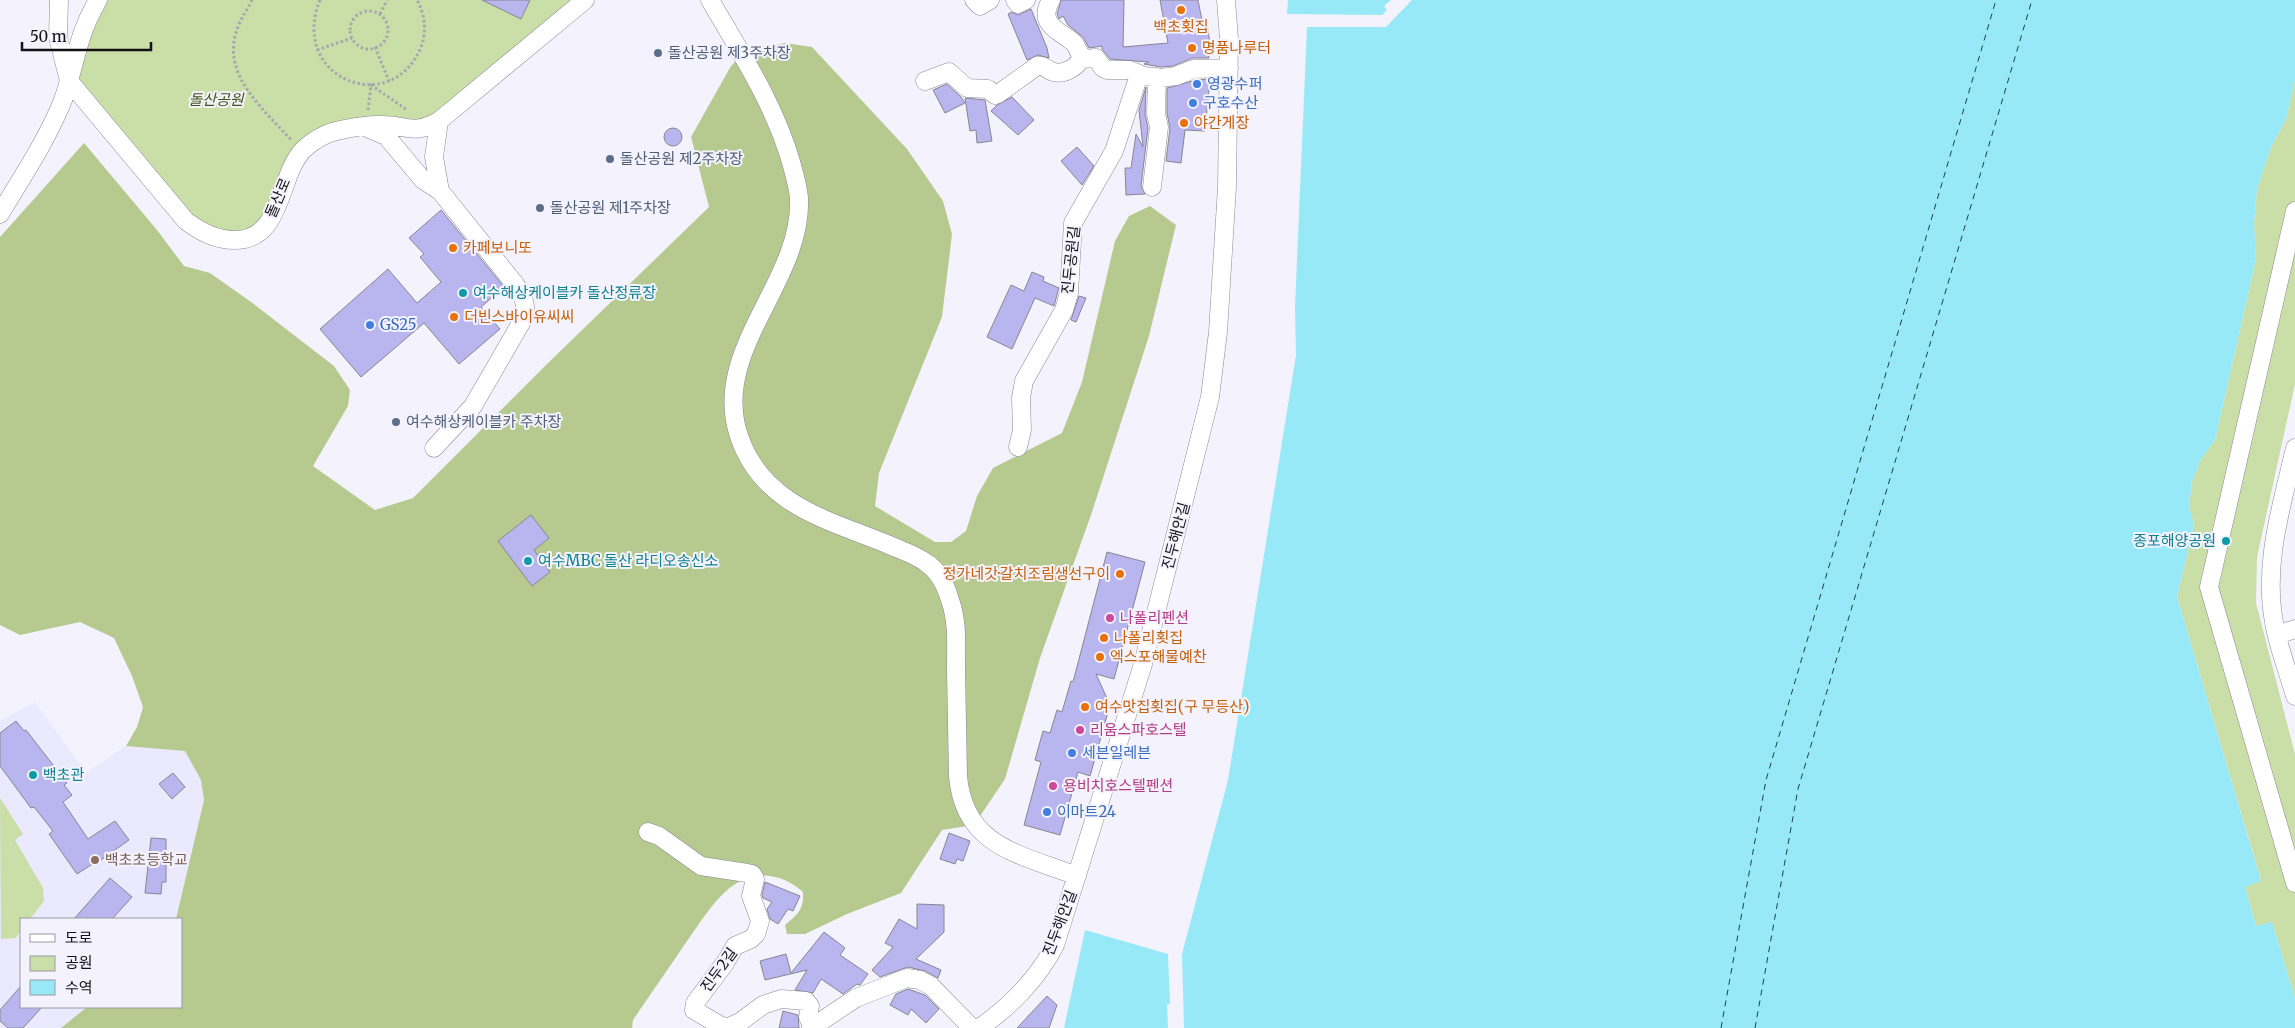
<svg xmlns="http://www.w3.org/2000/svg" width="2295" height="1028" font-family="Merriweather,'Noto Sans KR',serif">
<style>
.built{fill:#eae9fd}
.green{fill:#cadea8}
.forest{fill:#b6ca90}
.water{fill:#98e9f7}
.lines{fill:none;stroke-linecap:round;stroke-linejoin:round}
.ferry{stroke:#1c4349;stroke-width:1;stroke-dasharray:6 5;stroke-linecap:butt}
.building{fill:#b9b5ee;stroke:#878691}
.minor-casing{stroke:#8a8994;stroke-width:19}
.path{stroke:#a8a7ae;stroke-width:3;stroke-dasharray:2.5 2.5;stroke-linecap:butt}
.minor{stroke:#fff;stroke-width:18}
.food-dot{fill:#e8710a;stroke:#f4f3fd;stroke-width:2}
.service-dot{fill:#5c6f8a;stroke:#f4f3fd;stroke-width:2}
.shop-dot{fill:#3f7fe0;stroke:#f4f3fd;stroke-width:2}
.culture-dot{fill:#0f9aa8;stroke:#f4f3fd;stroke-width:2}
.hotel-dot{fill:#d1479c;stroke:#f4f3fd;stroke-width:2}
.education-dot{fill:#8d6e63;stroke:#f4f3fd;stroke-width:2}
.labels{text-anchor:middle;stroke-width:4;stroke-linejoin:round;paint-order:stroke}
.food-label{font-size:15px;fill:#c56008;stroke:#f4f3fd;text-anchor:start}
.service-label{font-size:15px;fill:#4e5e75;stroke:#f4f3fd;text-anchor:start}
.shop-label{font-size:15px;fill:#366cbe;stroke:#f4f3fd;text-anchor:start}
.park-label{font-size:15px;font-style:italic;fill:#435416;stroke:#f4f3fd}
.street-label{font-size:15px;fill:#121115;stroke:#f4f3fd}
.culture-label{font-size:15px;fill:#0d838f;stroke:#f4f3fd;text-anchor:start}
.hotel-label{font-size:15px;fill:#b23c85;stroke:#f4f3fd;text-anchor:start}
.education-label{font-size:15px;fill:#785e54;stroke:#f4f3fd;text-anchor:start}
</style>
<rect width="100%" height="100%" fill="#f4f3fd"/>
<path class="built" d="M 35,702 L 86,773 L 126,746 L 185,751 L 201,780 L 204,800 L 176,919 L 21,919 L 21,1007 L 87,1007 L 61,1028 L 0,1028 L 0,721 Z"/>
<path class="green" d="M 98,0 L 585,0 L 439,121 L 386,125 L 313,141 L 263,230 L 212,236 L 69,81 Z
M 2295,80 L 2295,384 L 2257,557 L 2256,603 L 2295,754 L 2295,998 L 2272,922 L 2256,926 L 2245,886 L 2261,880 L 2177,597 L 2194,525 L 2189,506 L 2192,482 L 2201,459 L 2215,440 L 2256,259 L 2254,224 L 2257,189 L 2271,147 L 2286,119 Z
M 0,798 L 23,834 L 15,840 L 43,888 L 44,901 L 30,919 L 21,919 L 21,930 L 16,938 L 1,939 Z"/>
<path class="forest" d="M 785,43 L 812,47 L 907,149 L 943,201 L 952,234 L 942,317 L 879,473 L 875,506 L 935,542 L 951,542 L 966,531 L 977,496 L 993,468 L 1062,433 L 1082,382 L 1115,241 L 1129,216 L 1150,206 L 1176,225 L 1149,336 L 1092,512 L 1040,658 L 1005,779 L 974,825 L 942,830 L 901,893 L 847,914 L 805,934 L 787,934 L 785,925 C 797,915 804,910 803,892 C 786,876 759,869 737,883 C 716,895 699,925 685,944 C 668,969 650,995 633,1020 L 632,1028 L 61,1028 L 87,1007 L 181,1007 L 181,919 L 176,919 L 204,800 L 201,780 L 185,751 L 126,746 L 137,727 L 143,707 L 132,676 L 114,638 L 80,622 L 20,635 L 0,625 L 0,237 L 84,143 L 157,230 L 184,266 L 210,273 L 251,302 L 334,366 L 350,390 L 348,406 L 313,466 L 375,510 L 413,498 L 547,364 L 709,207 L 691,137 L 731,66 L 746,51 Z"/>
<path class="water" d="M 1288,0 L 1391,0 L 1384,6 L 1387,10 L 1382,15 L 1287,14 Z
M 1412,0 L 2295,0 L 2295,80 L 2286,119 L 2271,147 L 2257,189 L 2254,224 L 2256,259 L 2215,440 L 2201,459 L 2192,482 L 2189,506 L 2194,525 L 2177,597 L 2261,881 L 2245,887 L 2256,926 L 2272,922 L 2295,998 L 2295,1028 L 1184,1028 L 1182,954 L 1228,780 L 1296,355 L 1295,307 L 1307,27 L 1386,27 Z
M 1085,930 L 1168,954 L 1170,1004 L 1167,1005 L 1168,1028 L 1064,1028 Z"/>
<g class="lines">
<path class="ferry" d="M 1721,1028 L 1766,780 L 1996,0
M 1755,1028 L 1798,789 L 2032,0"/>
</g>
<path class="building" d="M 482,0 L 530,0 L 521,19 Z
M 1061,0 L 1124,0 L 1123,47 L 1168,43 L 1160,0 L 1198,0 L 1204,31 L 1208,30 L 1210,44 L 1207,44 L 1209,58 L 1193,58 L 1173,66 L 1161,67 L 1144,64 L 1149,62 L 1110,59 L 1102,49 L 1102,46 L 1089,48 L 1083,37 L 1068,25 L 1063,16 L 1059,19 L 1057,14 Z
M 1031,9 L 1047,48 L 1049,58 L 1038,55 L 1027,60 L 1008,14 L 1012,12 L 1018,15 Z
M 1210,79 L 1205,131 L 1185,130 L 1181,163 L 1166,161 L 1170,128 L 1167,113 L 1167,88 L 1196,80 Z
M 947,84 L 961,97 L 965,103 L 945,113 L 933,90 Z
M 1146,87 L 1145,114 L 1148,128 L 1141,186 L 1145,194 L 1126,195 L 1125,168 L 1131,168 L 1136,134 L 1143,147 L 1139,110 Z
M 1012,97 L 1034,120 L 1018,135 L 991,111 L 997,105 Z
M 965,98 L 985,100 L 992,141 L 977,143 L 976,130 L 970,131 Z
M664 137a9 9 0 1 1 18 0a9 9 0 1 1-18 0Z
M 1077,147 L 1094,166 L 1082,185 L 1061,161 Z
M 441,210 L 504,287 L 481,307 L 500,329 L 459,364 L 424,323 L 361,377 L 320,329 L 388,269 L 417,303 L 441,282 L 420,257 L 424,254 L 409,238 Z
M 1032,272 L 1044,277 L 1043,281 L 1059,288 L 1058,291 L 1054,306 L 1035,298 L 1012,349 L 987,337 L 1011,285 L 1024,291 Z
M 1079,296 L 1086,298 L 1076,322 L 1071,320 Z
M 531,515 L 549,538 L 534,550 L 550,572 L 532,586 L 498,541 Z
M 1107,552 L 1145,562 L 1114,679 L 1096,674 L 1110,705 L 1090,776 L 1078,772 L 1060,835 L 1024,825 L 1041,762 L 1035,760 L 1043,731 L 1050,733 L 1057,710 L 1062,712 L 1071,681 L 1073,682 Z
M 16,721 L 24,731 L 26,730 L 67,783 L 64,785 L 72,795 L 63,802 L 88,839 L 115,821 L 129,840 L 94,865 L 94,863 L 77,874 L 49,834 L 53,831 L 34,807 L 31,808 L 0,766 L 0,733 Z
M 173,773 L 185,787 L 172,799 L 159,784 Z
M 949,833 L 970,841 L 963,861 L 957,859 L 955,864 L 940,859 Z
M 151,838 L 166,839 L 166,882 L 162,882 L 161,894 L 145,893 Z
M 110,878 L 132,897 L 112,919 L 74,919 Z
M 765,882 L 800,896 L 793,911 L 788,909 L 778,924 L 770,919 L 767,909 L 772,902 L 763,898 L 762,895 Z
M 917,904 L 944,905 L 944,932 L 916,959 L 941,970 L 938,978 L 925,971 L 908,967 L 880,977 L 872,970 L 893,947 L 885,943 L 899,919 L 917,929 Z
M 824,932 L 845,948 L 840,955 L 868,974 L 860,985 L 857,984 L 843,994 L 821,979 L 813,993 L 795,990 L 807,970 L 765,980 L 760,961 L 786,954 L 791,973 Z
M 21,986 L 21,1007 L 42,1007 L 23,1028 L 8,1028 L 0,1021 L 0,1010 Z
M 908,989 L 925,995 L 939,1009 L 926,1023 L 911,1009 L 908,1015 L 890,1005 L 896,994 Z
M 1047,996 L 1057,1005 L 1049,1028 L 1017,1028 Z
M 783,1011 L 798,1015 L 799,1028 L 779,1028 Z"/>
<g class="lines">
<g class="minor-casing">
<path id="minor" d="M 59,0 L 58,37 L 69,81 L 186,221 C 201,232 216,240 235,240 C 282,240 278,179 302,151 C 309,144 318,138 327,134 C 339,129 371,124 384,125 C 411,126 412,135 439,121 L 585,0
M 710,0 C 740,52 774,103 791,162 C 794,173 798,186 799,198 C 803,282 710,350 739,436 C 762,505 828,520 887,544 C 900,550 914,554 925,562 C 938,570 946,586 950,600 C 958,622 956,646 956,669 C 957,705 957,740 958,776 C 964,847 1020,854 1077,876
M 974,0 L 980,6 L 990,0
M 1015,0 L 1018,4 L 1026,0
M 1051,0 C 1037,24 1058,30 1073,42 C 1077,46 1080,54 1082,59 L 1096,58 L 1103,68 L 1107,70 L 1130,70 L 1144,76 L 1161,78 L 1176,76 L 1194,69 L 1229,68
M 925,81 L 949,72 L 967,88 L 988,89 L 995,95 L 998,94 L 1037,66 C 1043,65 1044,67 1049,70 C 1061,77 1074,69 1082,59
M 367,128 L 386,136 L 423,180 L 440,191 L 434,157 L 439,121
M 1152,187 L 1159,127 L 1156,114 L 1157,77
M 2295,211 L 2209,587 L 2295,883
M 0,214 C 22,177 47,140 63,100 C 76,63 77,35 98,0
M 1018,447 L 1022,430 L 1021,398 L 1024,381 L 1064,310 L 1069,293 L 1073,223 L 1114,151 L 1139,75
M 434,448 L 473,406 L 521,323 C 529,307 524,297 515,284 L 440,191
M 2295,448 C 2282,505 2263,563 2274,622 C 2278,647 2288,671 2295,696
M 2277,635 L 2295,629
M 648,832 L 659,836 L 701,866 L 747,873 L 752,874 L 755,879 L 751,896 L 760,921 L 756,934 L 751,939 L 735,946 L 725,963 L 695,1003 L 694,1010 L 721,1026 L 729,1027 L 740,1022 L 763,1005 L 781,999 L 806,1001 L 810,1006 L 808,1017 L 813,1027
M 811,1028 L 856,998 L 907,978 L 920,980 L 931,986 L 972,1028
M 979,1028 C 1009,1008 1039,977 1055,945 L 1143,664 L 1210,397 L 1218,332 L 1227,187 L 1229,39 L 1226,0"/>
</g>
<path class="path" d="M 252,0 C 248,9 241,18 238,27 C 219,74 264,109 291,140
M 320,0 C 288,79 392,119 421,47 C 427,32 425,14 417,0
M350 30a19 19 0 1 1 38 0a19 19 0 1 1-38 0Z
M 380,14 L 387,0
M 375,47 L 389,81
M 317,50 L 352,38
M 368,110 L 371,85 L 407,110"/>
<use href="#minor" class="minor"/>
</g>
<g class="food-dot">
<circle cx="1181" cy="10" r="5"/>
<circle cx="1192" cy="48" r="5"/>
<circle cx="1184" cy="123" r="5"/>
<circle cx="453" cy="248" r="5"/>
<circle cx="454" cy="317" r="5"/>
<circle cx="1120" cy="574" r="5"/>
<circle cx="1104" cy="638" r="5"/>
<circle cx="1100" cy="657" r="5"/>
<circle cx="1085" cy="707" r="5"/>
</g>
<g class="service-dot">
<circle cx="658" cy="53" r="5"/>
<circle cx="610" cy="159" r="5"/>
<circle cx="540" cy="208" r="5"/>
<circle cx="396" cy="422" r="5"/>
</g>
<g class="shop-dot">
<circle cx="1197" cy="84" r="5"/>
<circle cx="1193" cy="103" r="5"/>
<circle cx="370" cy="325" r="5"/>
<circle cx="1072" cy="753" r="5"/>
<circle cx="1047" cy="812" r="5"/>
</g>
<g class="culture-dot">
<circle cx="463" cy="293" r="5"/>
<circle cx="2226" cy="541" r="5"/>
<circle cx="528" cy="561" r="5"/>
<circle cx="33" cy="775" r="5"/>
</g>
<g class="hotel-dot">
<circle cx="1110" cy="618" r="5"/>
<circle cx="1080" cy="730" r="5"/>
<circle cx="1053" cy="786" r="5"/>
</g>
<circle class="education-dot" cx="95" cy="860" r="5"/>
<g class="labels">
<g class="food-label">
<text x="1181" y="32" text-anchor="middle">백초횟집</text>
<text x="1202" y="53">명품나루터</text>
<text x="1194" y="128">야간게장</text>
<text x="463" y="253">카페보니또</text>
<text x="464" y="322">더빈스바이유씨씨</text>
<text x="1110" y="579" text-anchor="end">정가네갓·갈치조림생선구이</text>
<text x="1114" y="643">나폴리횟집</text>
<text x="1110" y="662">엑스포해물예찬</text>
<text x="1095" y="712">여수맛집횟집(구 무등산)</text>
</g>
<g class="service-label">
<text x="668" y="58">돌산공원 제3주차장</text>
<text x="620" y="164">돌산공원 제2주차장</text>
<text x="550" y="213">돌산공원 제1주차장</text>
<text x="406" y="427">여수해상케이블카 주차장</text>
</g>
<g class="shop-label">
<text x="1207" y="89">영광수퍼</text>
<text x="1203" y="108">구호수산</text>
<text x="380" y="330">GS25</text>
<text x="1082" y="758">세븐일레븐</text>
<text x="1057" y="817">이마트24</text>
</g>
<g class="park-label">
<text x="216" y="105">돌산공원</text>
</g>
<g class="street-label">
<text transform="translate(278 198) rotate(-67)" y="5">돌산로</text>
<text transform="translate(1071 260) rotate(-84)" y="5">진두공원길</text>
<text transform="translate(1176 536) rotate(-75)" y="5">진두해안길</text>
<text transform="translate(1060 923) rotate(-69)" y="5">진두해안길</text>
<text transform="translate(719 970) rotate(-54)" y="5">진두2길</text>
</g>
<g class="culture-label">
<text x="473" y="298">여수해상케이블카 돌산정류장</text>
<text x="2216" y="546" text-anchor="end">종포해양공원</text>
<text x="538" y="566">여수MBC 돌산 라디오송신소</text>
<text x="43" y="780">백초관</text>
</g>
<g class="hotel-label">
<text x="1120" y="623">나폴리펜션</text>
<text x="1090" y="735">리움스파호스텔</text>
<text x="1063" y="791">용비치호스텔펜션</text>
</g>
<g class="education-label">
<text x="105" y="865">백초초등학교</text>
</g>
</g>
<rect x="20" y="918" width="162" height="90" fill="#f4f3fd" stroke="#9a99a0"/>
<rect x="30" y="934" width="25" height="8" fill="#ffffff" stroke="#9a99a0"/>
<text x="65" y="943" font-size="15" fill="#121115">도로</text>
<rect x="30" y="956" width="25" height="15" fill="#cadea8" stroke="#9a99a0"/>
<text x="65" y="968" font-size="15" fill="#121115">공원</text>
<rect x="30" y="980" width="25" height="15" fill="#98e9f7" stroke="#9a99a0"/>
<text x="65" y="993" font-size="15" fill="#121115">수역</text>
<path d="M22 42v8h129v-8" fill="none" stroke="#121115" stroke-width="2.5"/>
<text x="30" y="42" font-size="15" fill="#121115" stroke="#f4f3fd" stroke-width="4" paint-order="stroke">50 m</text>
</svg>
